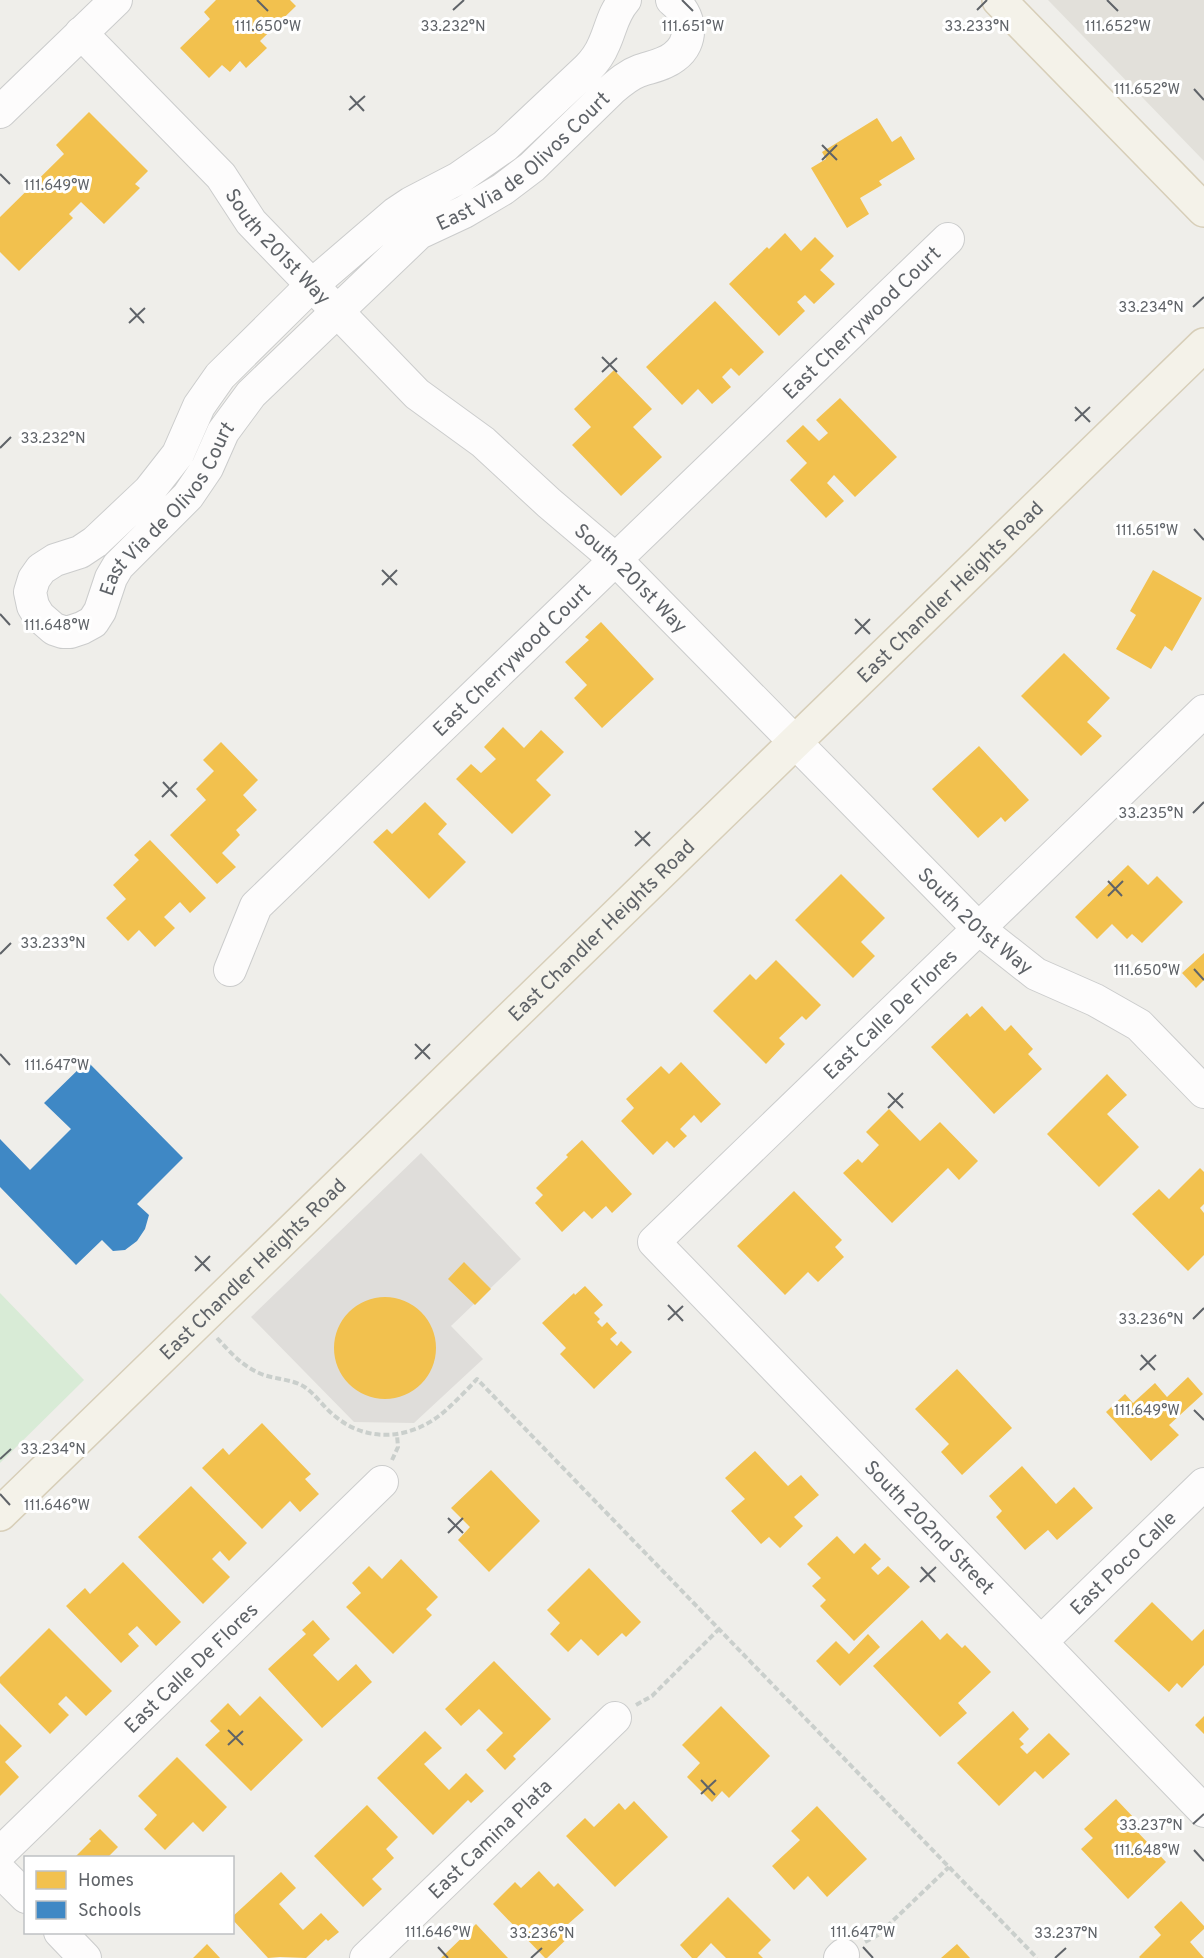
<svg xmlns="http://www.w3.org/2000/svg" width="1204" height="1958" font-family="Overpass,sans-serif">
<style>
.industrial{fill:#dfddda}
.education{fill:#e2e0da}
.green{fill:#d8ebd6}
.homes{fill:#f2c14e}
.schools{fill:#3f88c5}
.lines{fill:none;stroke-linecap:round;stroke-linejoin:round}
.minor-casing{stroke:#cbcccc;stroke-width:34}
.major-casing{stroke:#d7ceb8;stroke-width:36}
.path{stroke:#cacfcc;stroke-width:4;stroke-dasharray:6 3;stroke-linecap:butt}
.minor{stroke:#fdfcfc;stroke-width:32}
.major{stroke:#f4f2e9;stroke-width:33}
.ticks{fill:none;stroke:#5f6368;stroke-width:2}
.labels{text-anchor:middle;stroke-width:6;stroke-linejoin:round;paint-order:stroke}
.street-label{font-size:20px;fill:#5f6368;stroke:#fff}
.ticks-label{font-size:15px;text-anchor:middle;fill:#5f6368;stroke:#fff;stroke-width:6;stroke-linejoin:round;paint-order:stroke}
</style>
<rect width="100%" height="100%" fill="#efeeea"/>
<path class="industrial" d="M 421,1153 L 521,1259 L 451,1326 L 483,1359 L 414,1423 L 354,1422 L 251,1317 Z"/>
<path class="education" d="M 1048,0 L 1204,0 L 1204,161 Z"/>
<path class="green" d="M 0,1293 L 84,1380 L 0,1463 Z"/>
<path class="homes" d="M 216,0 L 290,0 L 296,6 L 260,41 L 267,48 L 246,68 L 240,61 L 230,72 L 222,65 L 209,78 L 180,48 L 210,19 L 204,12 Z
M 89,112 L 148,171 L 135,184 L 140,188 L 104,224 L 81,202 L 69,214 L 73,218 L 19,271 L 0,252 L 0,217 L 64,154 L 56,145 Z
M 877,118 L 892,142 L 901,136 L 915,159 L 879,181 L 882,185 L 860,198 L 869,214 L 847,228 L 811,168 L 826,159 L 822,152 Z
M 785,233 L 801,251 L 815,237 L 834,256 L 820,270 L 835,284 L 814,304 L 805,295 L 797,302 L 805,311 L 779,336 L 729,284 L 767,247 L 769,249 Z
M 715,301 L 764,352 L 739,376 L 731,368 L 722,377 L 731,387 L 712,404 L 698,389 L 682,405 L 646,367 Z
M 614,370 L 652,409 L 633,427 L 662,457 L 621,496 L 572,445 L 591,427 L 574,409 Z
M 840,398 L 897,457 L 855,497 L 834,475 L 827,483 L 844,501 L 826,518 L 790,480 L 807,463 L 786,441 L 803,425 L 819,441 L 828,433 L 816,420 Z
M 1153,570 L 1202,598 L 1172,651 L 1165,646 L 1151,669 L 1116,649 L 1136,615 L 1130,611 Z
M 601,622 L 654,679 L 602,728 L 574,698 L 587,685 L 565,662 L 589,640 L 585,637 Z
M 1064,653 L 1110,698 L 1087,722 L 1102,736 L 1081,756 L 1021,696 Z
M 503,727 L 524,748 L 541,730 L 564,752 L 536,780 L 551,795 L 512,834 L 456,779 L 471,764 L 481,773 L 496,759 L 484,747 Z
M 221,742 L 258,780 L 243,795 L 257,810 L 236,830 L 240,835 L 222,853 L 236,867 L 217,884 L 170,835 L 206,800 L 196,789 L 214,771 L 203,760 Z
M 979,746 L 1029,800 L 1005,822 L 1001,817 L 978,838 L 932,789 Z
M 425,802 L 447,824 L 438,834 L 466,862 L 429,899 L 373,842 L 387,829 L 392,834 Z
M 150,840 L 206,898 L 190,913 L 180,902 L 164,917 L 175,928 L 155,947 L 139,930 L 128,941 L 106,918 L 126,899 L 113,885 L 139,860 L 134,855 Z
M 1128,865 L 1148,885 L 1157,876 L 1183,902 L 1142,943 L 1132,934 L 1127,939 L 1112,924 L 1097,939 L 1075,917 Z
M 841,874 L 885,918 L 861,942 L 875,956 L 853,978 L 795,920 Z
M 1204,953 L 1204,980 L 1196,988 L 1182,973 Z
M 776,960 L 821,1005 L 806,1020 L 802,1016 L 779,1038 L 785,1044 L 766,1064 L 713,1011 L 750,974 L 756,980 Z
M 982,1006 L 1005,1031 L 1011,1025 L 1033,1049 L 1028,1054 L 1042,1069 L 994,1114 L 931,1047 L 967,1013 L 970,1017 Z
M 681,1062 L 721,1104 L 701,1123 L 694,1115 L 680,1129 L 687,1136 L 674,1148 L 667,1141 L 653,1155 L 621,1121 L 634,1108 L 626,1099 L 661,1066 L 669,1074 Z
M 1107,1074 L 1127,1095 L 1107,1114 L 1139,1147 L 1099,1187 L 1047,1134 Z
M 889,1109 L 920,1141 L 940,1122 L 978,1161 L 959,1180 L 948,1168 L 892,1223 L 843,1173 L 858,1159 L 862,1163 L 879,1145 L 866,1132 Z
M 582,1140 L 632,1194 L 612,1213 L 606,1206 L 592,1219 L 584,1211 L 562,1232 L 535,1203 L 543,1195 L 536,1188 L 568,1157 L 566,1155 Z
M 1200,1168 L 1204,1172 L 1204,1204 L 1200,1208 L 1204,1213 L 1204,1255 L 1188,1271 L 1132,1214 L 1159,1189 L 1169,1199 Z
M 794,1191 L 842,1240 L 835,1247 L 844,1257 L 818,1282 L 808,1272 L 785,1295 L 737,1246 Z
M 464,1262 L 491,1289 L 475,1305 L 448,1279 Z
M 585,1286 L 603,1305 L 594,1313 L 600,1319 L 597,1322 L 602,1327 L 607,1322 L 617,1333 L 610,1339 L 617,1346 L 621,1341 L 632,1352 L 594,1389 L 560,1354 L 566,1348 L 542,1323 L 574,1293 L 575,1295 Z
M334 1348a51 51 0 1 1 102 0a51 51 0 1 1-102 0Z
M 957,1369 L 1012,1428 L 962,1475 L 941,1452 L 949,1444 L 915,1409 Z
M 1188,1377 L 1203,1394 L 1169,1425 L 1179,1435 L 1151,1461 L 1106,1412 L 1125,1394 L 1133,1403 L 1155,1383 L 1167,1397 Z
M 262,1423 L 311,1474 L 305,1479 L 319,1494 L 300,1512 L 290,1501 L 262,1529 L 202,1468 L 223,1448 L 229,1455 Z
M 755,1451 L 788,1486 L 801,1475 L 819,1495 L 794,1517 L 803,1526 L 780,1548 L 769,1537 L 761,1544 L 731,1511 L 745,1499 L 725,1478 Z
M 1022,1466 L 1056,1504 L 1074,1487 L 1093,1508 L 1057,1540 L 1048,1530 L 1025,1550 L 996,1517 L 1002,1511 L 989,1496 Z
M 491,1470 L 540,1521 L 489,1572 L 458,1540 L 470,1527 L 451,1508 Z
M 191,1486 L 247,1543 L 229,1561 L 220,1551 L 212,1559 L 230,1577 L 203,1604 L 138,1537 Z
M 837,1536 L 854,1554 L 865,1543 L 881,1559 L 871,1568 L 878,1575 L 888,1566 L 910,1587 L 854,1641 L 820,1606 L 826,1600 L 812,1586 L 821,1578 L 807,1564 Z
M 401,1559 L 438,1597 L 426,1609 L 432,1615 L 393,1654 L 346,1607 L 361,1593 L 352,1583 L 369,1566 L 382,1579 Z
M 123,1562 L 181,1622 L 156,1646 L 137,1626 L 128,1634 L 139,1646 L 121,1663 L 66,1606 L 85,1588 L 90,1594 Z
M 589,1568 L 641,1622 L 626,1637 L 622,1633 L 598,1656 L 581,1639 L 568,1652 L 550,1634 L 560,1623 L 547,1610 Z
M 1152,1602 L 1192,1641 L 1204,1629 L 1204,1665 L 1182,1688 L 1177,1683 L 1169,1692 L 1114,1641 Z
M 313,1620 L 330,1639 L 313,1655 L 338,1681 L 356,1664 L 372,1682 L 322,1728 L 268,1669 L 306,1634 L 302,1630 Z
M 922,1620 L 940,1640 L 947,1633 L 962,1648 L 965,1645 L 991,1672 L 958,1703 L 967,1713 L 940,1737 L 873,1666 Z
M 49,1628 L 112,1691 L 86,1716 L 66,1696 L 58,1704 L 69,1715 L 50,1734 L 0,1683 L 0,1677 Z
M 868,1634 L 880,1647 L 840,1686 L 816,1661 L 836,1641 L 849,1654 Z
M 494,1661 L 551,1719 L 513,1756 L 516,1759 L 505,1770 L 486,1750 L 503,1733 L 479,1709 L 461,1726 L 445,1709 Z
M 260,1696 L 303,1740 L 251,1791 L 205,1745 L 220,1731 L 210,1721 L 228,1703 L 240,1716 Z
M 721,1706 L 770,1756 L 729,1798 L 722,1791 L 712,1802 L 687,1777 L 700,1763 L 682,1745 Z
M 1013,1711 L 1029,1729 L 1019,1739 L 1024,1744 L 1020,1747 L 1027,1754 L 1049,1733 L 1070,1754 L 1043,1779 L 1035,1771 L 999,1806 L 957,1763 Z
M 1204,1716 L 1204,1734 L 1195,1725 Z
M 0,1724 L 22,1746 L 5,1762 L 19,1777 L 0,1796 Z
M 425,1731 L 442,1748 L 424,1764 L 449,1790 L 466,1773 L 484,1791 L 471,1803 L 468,1800 L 433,1835 L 377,1778 Z
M 177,1757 L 227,1807 L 203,1832 L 193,1822 L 165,1850 L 144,1829 L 157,1815 L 138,1796 Z
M 1116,1799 L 1134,1818 L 1129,1823 L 1166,1862 L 1128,1899 L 1081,1849 L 1093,1838 L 1084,1829 Z
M 634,1801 L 668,1837 L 615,1887 L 566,1836 L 585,1818 L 594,1827 L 619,1803 L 625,1810 Z
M 367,1805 L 398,1837 L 386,1849 L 394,1858 L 372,1879 L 382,1889 L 363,1907 L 314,1856 Z
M 817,1806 L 867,1859 L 827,1897 L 808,1876 L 794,1890 L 772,1866 L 800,1840 L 791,1831 Z
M 100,1829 L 118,1847 L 107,1858 L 74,1858 L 91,1841 L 89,1839 Z
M 539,1871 L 554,1887 L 558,1883 L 584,1910 L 567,1925 L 574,1932 L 547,1958 L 545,1958 L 493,1904 L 515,1882 L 521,1888 Z
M 281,1872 L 296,1888 L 279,1904 L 303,1930 L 321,1913 L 339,1932 L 328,1941 L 326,1939 L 306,1958 L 280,1957 L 268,1958 L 232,1919 L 232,1917 Z
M 728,1897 L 771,1940 L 758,1953 L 763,1958 L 726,1958 L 711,1943 L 697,1958 L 692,1958 L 680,1945 Z
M 1181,1901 L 1204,1926 L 1204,1929 L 1190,1942 L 1204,1958 L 1140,1958 L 1139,1957 L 1161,1935 L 1154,1927 Z
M 476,1924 L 508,1958 L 441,1958 Z
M 207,1944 L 220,1958 L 193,1958 Z
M 957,1944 L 970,1958 L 941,1958 Z"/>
<path class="schools" d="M 87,1061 L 183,1158 L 137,1204 L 149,1215 L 145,1229 L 137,1241 L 125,1250 L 113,1251 L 102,1240 L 76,1265 L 0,1187 L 0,1139 L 30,1170 L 71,1129 L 44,1103 Z"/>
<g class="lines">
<g class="minor-casing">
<g id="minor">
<path id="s1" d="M 625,0 C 613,13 611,29 604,44 C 600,54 594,62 587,69 L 505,146 L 459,178 L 411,203 L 396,213 L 312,285 L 220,376 L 199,406 L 178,454 L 149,491 L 95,542 L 80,552 L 55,560 L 41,569 L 34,579 L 30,592 L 33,606 L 39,616 L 54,629 L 63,632 L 70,632 L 82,628 L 93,622 L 100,611 L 111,578 L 118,566 L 188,496 L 207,468 L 223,432 L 251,394 L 419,233 L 464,212 L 503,189 L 532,167 L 611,90 C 619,83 628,75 639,71 C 650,67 664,65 674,57 C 695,42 691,14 672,0"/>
<path id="s2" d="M 81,33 L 221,176 L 251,222 L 417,394 L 483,442 L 549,503 L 615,559 L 979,929 L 1036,974 L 1095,1000 L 1139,1025 L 1204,1092"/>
<path d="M 0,112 L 116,0"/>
<path id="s3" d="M 1204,711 L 654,1242 L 1204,1811"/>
<path id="s4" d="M 230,970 L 256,906 L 948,239"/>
<path id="s5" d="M 1041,1642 L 1204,1484"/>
<path id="s6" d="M 0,1853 L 382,1482"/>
<path d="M 0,1871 L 26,1897"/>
<path d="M 60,1932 L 85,1958"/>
<path id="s7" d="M 366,1958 L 615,1718"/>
<path d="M 840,1958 L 843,1955"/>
</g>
</g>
<g class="major-casing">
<g id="major">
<path d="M 999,0 L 1204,210"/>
<path id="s8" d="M 0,1514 L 1204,345"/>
</g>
</g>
<path class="path" d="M 217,1338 C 230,1352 241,1365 259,1373 C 274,1380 292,1378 306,1388 C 317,1396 325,1409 336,1417 C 369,1444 413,1439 445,1411 C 456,1401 467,1390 477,1379 L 1037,1958
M 392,1460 L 398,1447 L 397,1435
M 636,1705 L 652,1696 L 719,1629
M 865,1942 L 878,1935 L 949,1867"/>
<use href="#minor" class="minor"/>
<use href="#major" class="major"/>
</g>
<path class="ticks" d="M 257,0 L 268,11M 682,0 L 693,11M 1107,0 L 1118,11M 453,10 L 464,0M 977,10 L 987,0M 1194,89 L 1204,100M 350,96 L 364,111M 349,110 L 365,96M 822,145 L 837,160M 822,160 L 837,145M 0,174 L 10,184M 1193,307 L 1204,297M 130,308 L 144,323M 129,323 L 145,308M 602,357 L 617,372M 602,372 L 617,358M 1075,407 L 1090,422M 1075,421 L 1090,407M 0,448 L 11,437M 1194,529 L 1204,540M 382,570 L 397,585M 382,585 L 397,570M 0,614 L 10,625M 855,619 L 870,634M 855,634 L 870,619M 163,782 L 177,797M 162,797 L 177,782M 1193,813 L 1204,802M 635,831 L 650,846M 635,846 L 650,832M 1108,881 L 1122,896M 1108,896 L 1123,881M 0,954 L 11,943M 1194,969 L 1204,980M 415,1044 L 430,1059M 0,1054 L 10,1065M 415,1059 L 430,1044M 888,1093 L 903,1108M 888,1108 L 903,1093M 195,1256 L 210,1271M 195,1271 L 210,1256M 668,1305 L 683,1321M 1193,1319 L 1204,1308M 668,1320 L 683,1306M 1141,1355 L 1155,1370M 1140,1370 L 1156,1355M 1194,1410 L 1204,1420M 0,1459 L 11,1449M 0,1494 L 10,1505M 448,1518 L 463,1533M 448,1533 L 463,1518M 921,1567 L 935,1582M 920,1582 L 936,1567M 228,1730 L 243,1745M 228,1745 L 243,1731M 701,1780 L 715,1795M 701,1794 L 716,1780M 1193,1824 L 1204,1814M 1194,1850 L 1204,1861M 438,1947 L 448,1958M 863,1947 L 873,1958M 531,1958 L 542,1948M 1055,1958 L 1066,1948"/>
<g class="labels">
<g class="street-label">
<text dy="7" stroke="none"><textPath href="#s1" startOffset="1586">East Via de Olivos Court</textPath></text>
<text dy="7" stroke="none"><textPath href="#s2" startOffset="291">South 201st Way</textPath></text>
<text dy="7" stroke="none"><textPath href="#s4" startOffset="910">East Cherrywood Court</textPath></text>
<text dy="7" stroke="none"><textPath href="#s1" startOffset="1082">East Via de Olivos Court</textPath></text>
<text dy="7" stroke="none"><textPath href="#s2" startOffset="777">South 201st Way</textPath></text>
<text dy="7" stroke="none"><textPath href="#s8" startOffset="1324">East Chandler Heights Road</textPath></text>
<text dy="7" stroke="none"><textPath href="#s4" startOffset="424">East Cherrywood Court</textPath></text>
<text dy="7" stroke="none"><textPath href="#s2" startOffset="1263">South 201st Way</textPath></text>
<text dy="7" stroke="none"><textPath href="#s8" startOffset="838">East Chandler Heights Road</textPath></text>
<text transform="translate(890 1014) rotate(-44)" y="7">East Calle De Flores</text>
<text dy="7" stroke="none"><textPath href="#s8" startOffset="352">East Chandler Heights Road</textPath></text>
<text dy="7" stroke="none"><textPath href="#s3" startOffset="1161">South 202nd Street</textPath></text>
<text dy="7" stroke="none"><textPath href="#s5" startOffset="114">East Poco Calle</textPath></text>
<text dy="7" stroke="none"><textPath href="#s6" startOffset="266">East Calle De Flores</textPath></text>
<text dy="7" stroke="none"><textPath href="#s7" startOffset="172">East Camina Plata</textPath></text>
</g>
</g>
<g class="ticks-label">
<text x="453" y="31">33.232°N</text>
<text x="977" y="31">33.233°N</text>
<text x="268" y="31">111.650°W</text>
<text x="693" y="31">111.651°W</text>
<text x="1118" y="31">111.652°W</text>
<text x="1147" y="94">111.652°W</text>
<text x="57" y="190">111.649°W</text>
<text x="1151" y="312">33.234°N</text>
<text x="53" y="443">33.232°N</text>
<text x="1147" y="535">111.651°W</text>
<text x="57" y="630">111.648°W</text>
<text x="1151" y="818">33.235°N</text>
<text x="53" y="948">33.233°N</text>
<text x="1147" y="975">111.650°W</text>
<text x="57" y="1070">111.647°W</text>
<text x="1151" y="1324">33.236°N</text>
<text x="1147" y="1415">111.649°W</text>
<text x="53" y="1454">33.234°N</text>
<text x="57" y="1510">111.646°W</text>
<text x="1151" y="1830">33.237°N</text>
<text x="1147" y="1855">111.648°W</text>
<text x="438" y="1937">111.646°W</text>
<text x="863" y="1937">111.647°W</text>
<text x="542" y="1938">33.236°N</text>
<text x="1066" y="1938">33.237°N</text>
</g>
<rect x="24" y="1856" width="210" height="78" fill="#ffffff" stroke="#bfc1c3" stroke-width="1.5"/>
<rect x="36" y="1871" width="30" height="18" fill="#f2c14e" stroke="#bfc1c3" stroke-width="1.5"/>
<text x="78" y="1886" font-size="18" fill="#5f6368">Homes</text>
<rect x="36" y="1901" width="30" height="18" fill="#3f88c5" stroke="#bfc1c3" stroke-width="1.5"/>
<text x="78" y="1916" font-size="18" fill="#5f6368">Schools</text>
</svg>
